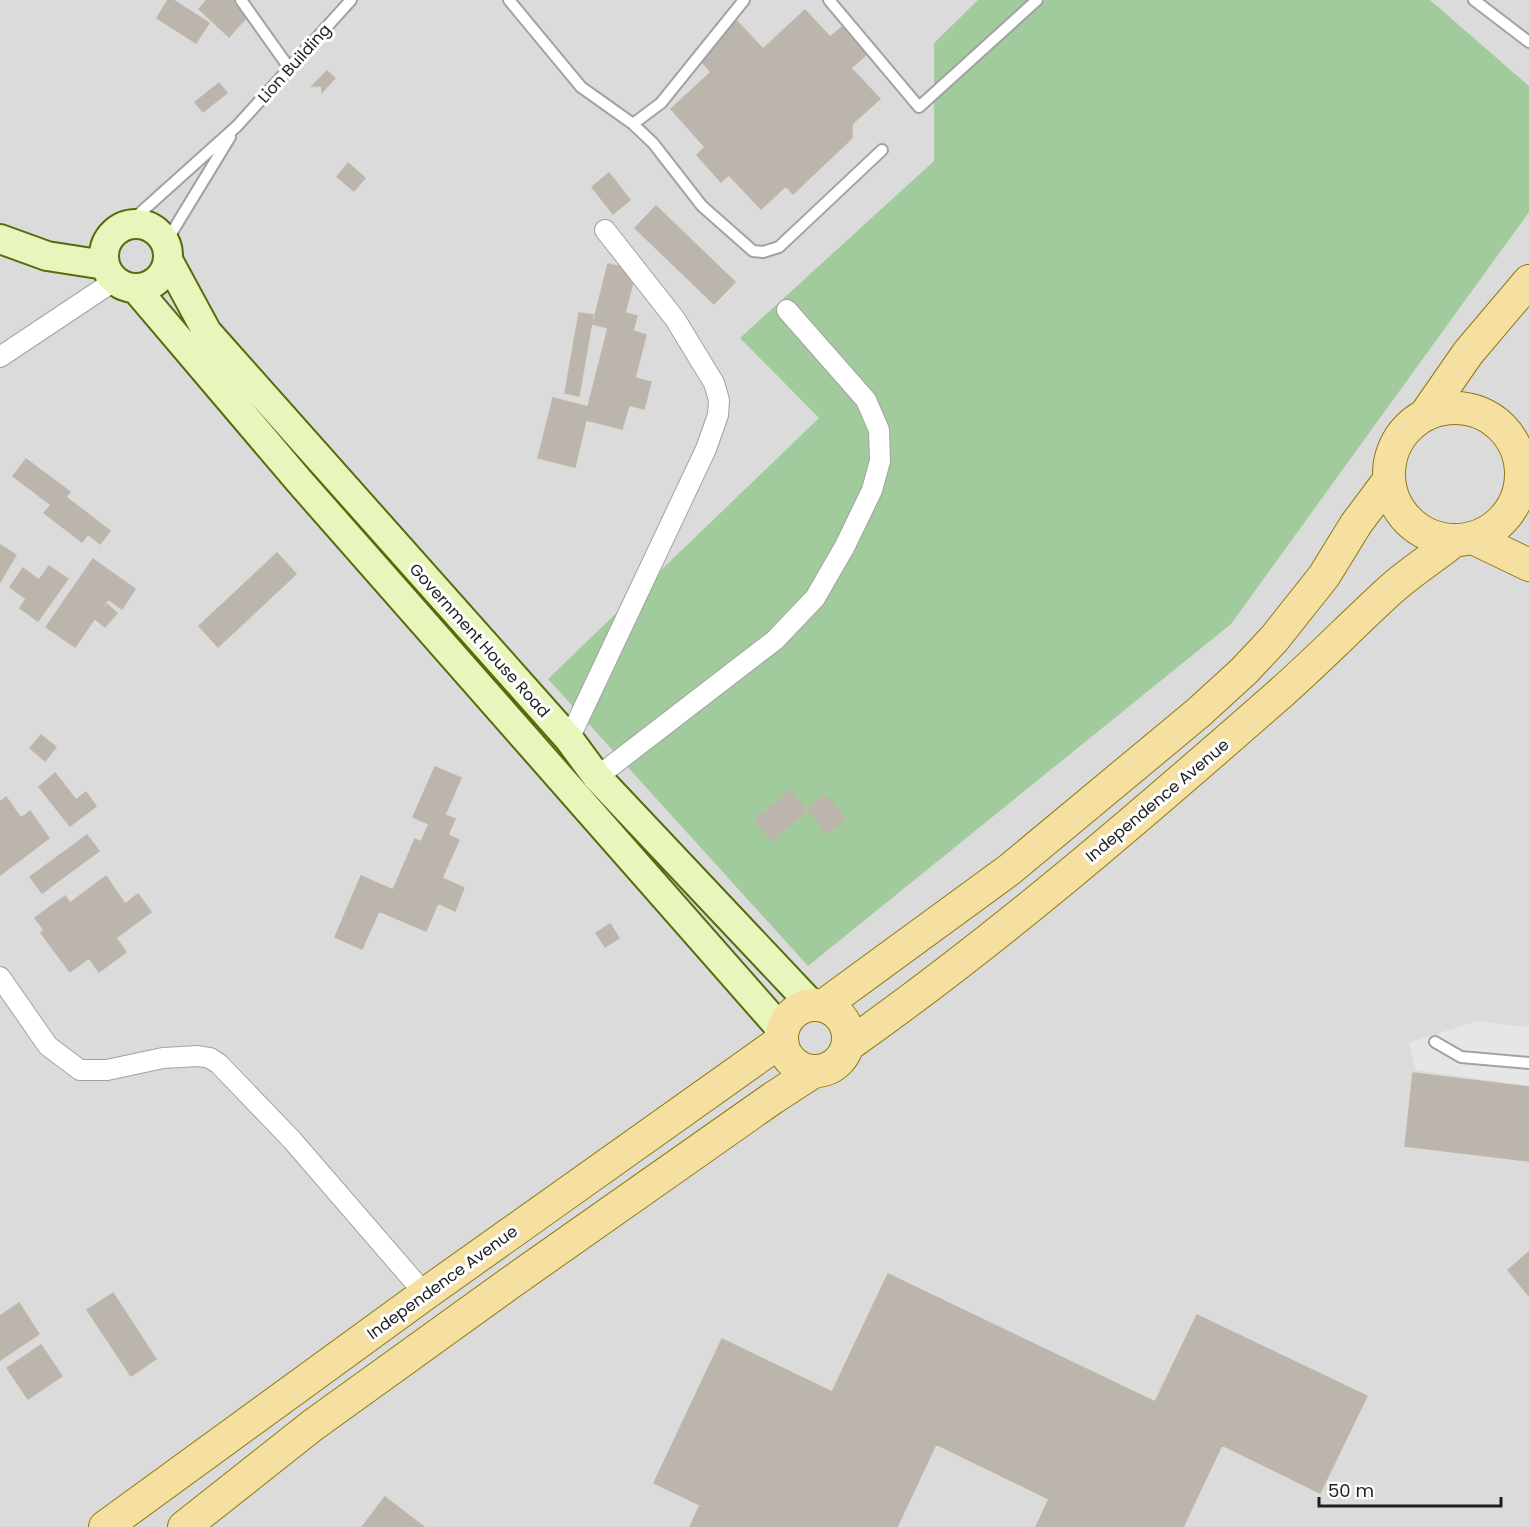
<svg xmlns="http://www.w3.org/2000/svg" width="1529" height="1527" font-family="Poppins,sans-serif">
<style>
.residential{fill:#dcdbdb}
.forest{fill:#a1cb9c}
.parking{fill:#e6e6e6}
.building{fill:#bbb5ae;stroke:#bfb6a8;stroke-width:1.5}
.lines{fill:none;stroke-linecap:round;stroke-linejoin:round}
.lane-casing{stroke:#a2a2a2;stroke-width:14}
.street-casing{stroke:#a2a2a2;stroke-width:22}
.secondary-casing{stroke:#526d0c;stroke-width:32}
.primary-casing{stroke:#8e790a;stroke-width:34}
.lane{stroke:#fff;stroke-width:10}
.street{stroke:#fff;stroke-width:20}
.secondary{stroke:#e8f5bb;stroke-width:28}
.primary{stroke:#f5e0a2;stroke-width:32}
.labels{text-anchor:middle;stroke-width:6;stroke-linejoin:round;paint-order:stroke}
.street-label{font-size:16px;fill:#1e1e1e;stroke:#fff}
</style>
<rect width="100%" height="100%" fill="#eeede4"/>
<path class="residential" d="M 0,0 L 1529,0 L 1529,1527 L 0,1527 Z"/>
<path class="forest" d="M 978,0 L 1430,0 L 1529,86 L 1529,212 L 1231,624 L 808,966 L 548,679 L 819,418 L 740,338 L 934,161 L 934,43 Z"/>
<path class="parking" d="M 1477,1021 L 1529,1027 L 1529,1086 L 1416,1070 L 1409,1043 Z"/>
<path class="building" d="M 168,0 L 173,0 L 209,23 L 196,43 L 157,18 Z
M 207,0 L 245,0 L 254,9 L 229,37 L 199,9 Z
M 805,10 L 830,37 L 842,27 L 867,54 L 851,68 L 880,99 L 852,124 L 852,138 L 793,194 L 786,186 L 761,209 L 729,175 L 721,182 L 697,155 L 705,147 L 671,109 L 711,72 L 700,60 L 736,20 L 763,49 Z
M 327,71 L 335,78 L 322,92 L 322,86 L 312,86 Z
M 219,83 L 227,93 L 203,112 L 195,102 Z
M 348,163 L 365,178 L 354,191 L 337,177 Z
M 609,173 L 630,200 L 613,214 L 592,187 Z
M 656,206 L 735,282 L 714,304 L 635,228 Z
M 608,264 L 636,270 L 625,313 L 637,316 L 633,331 L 646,335 L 635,378 L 651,382 L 644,409 L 629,405 L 622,429 L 586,420 L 575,467 L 538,458 L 553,398 L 588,407 L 608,328 L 593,324 Z
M 579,313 L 593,315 L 579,396 L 565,393 Z
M 26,459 L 70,492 L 66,497 L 110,531 L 100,544 L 88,534 L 82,542 L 44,513 L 51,505 L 13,476 Z
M 0,545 L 16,555 L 0,582 Z
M 277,553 L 296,574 L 218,647 L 199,626 Z
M 93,559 L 135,589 L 122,609 L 108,599 L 75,647 L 46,627 Z
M 49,566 L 68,579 L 38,621 L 20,608 L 26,599 L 10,587 L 23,568 L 39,580 Z
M 107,604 L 117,613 L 105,627 L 95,619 Z
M 41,735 L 56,747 L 45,761 L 30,748 Z
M 435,767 L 461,778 L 445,815 L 455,819 L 448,835 L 459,840 L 442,878 L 464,888 L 455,911 L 438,903 L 426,931 L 379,911 L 362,949 L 335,937 L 361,876 L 393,890 L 415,839 L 421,842 L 429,824 L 413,817 Z
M 55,773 L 76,800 L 86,792 L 96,806 L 70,826 L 39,787 Z
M 790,790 L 807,810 L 772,841 L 755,820 Z
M 826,795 L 845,819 L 827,834 L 808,810 Z
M 6,797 L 21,818 L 30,811 L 49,838 L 0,875 L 0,802 Z
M 87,835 L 99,851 L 42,893 L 30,877 Z
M 106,876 L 125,904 L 138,894 L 151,912 L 116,938 L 126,952 L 99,972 L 89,958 L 70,972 L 41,933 L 44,930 L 35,918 L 65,896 L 70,903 Z
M 610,924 L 619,938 L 605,947 L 596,933 Z
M 1413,1073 L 1529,1087 L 1529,1161 L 1405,1146 Z
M 1529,1252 L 1529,1296 L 1508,1270 Z
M 888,1274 L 1155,1402 L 1197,1315 L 1367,1396 L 1320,1493 L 1222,1445 L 1183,1527 L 1036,1527 L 1049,1499 L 936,1444 L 897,1527 L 690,1527 L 700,1505 L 654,1483 L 722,1339 L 832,1392 Z
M 113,1293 L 156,1359 L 131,1376 L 87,1310 Z
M 19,1303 L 39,1334 L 0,1360 L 0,1316 Z
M 41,1345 L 62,1376 L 28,1399 L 7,1368 Z
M 385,1497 L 424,1527 L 362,1527 Z"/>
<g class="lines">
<g class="lane-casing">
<path id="lane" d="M 241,0 L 290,69
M 509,0 L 581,87 L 633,124 L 661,103 L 744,0
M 829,0 L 919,107 L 1037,0
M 1474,0 L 1529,42
M 633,124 L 653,143 L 702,206 L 753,251 L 763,252 L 779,247 L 882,150
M 129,223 L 237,126 L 351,0
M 166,242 L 230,137
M 1435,1042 L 1461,1057 L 1529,1063"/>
</g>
<g class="street-casing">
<path id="street" d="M 0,357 L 114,281
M 569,739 L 706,449 L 718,415 L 719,400 L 714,383 L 675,319 L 605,230
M 597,777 L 775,640 L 815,598 L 845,546 L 872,490 L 880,461 L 879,430 L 866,400 L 787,310
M 0,977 L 48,1046 L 80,1070 L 107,1070 L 163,1058 L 198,1056 L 210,1058 L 219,1064 L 292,1140 L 425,1294"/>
</g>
<g class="secondary-casing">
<path id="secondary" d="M104 256a32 32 0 1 1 64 0a32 32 0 1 1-64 0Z
M 0,239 L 47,256 L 105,265
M 168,260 L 207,332 L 569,739 L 597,777 L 812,1005
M 136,289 L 300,482 L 782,1030"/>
</g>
<g class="primary-casing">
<path id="primary" d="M1389 474a66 66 0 1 1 132 0a66 66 0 1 1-132 0Z
M 1425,415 L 1468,353 L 1529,281
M 1473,538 L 1529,565
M782 1038a33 33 0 1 1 66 0a33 33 0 1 1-66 0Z
M 823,1006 L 1009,870 L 1198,713 L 1244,671 L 1274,639 L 1324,576 L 1356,524 L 1389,480
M 847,1046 C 997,940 1136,820 1274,699 C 1313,665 1349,628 1387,593 C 1408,573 1433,558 1455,540
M 105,1527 L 425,1294 L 781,1041
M 184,1527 L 313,1425 L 510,1283 L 773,1098 L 813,1072"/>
</g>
<use href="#lane" class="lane"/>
<use href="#street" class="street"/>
<use href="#secondary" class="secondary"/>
<use href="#primary" class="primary"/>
</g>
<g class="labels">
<g class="street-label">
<text transform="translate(294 63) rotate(-48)" y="6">Lion Building</text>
<text transform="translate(480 640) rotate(48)" y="6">Government House Road</text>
<text transform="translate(1157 800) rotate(-40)" y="6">Independence Avenue</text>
<text transform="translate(442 1282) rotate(-36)" y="6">Independence Avenue</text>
</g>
</g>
<path d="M1319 1497v9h182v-9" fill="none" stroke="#1e1e1e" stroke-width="3"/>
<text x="1328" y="1497" font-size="18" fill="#1e1e1e" stroke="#ffffff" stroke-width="4.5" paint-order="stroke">50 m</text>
</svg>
